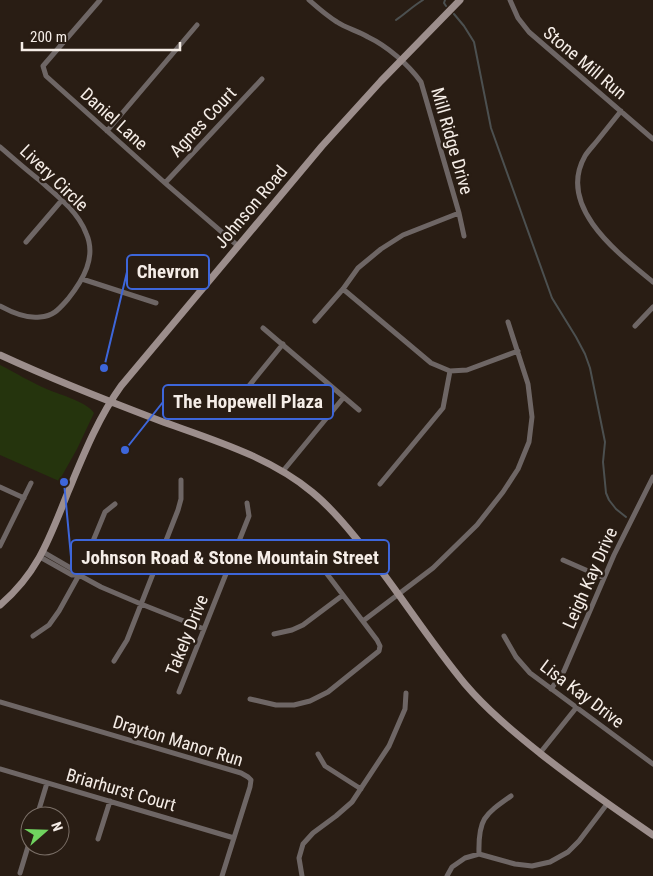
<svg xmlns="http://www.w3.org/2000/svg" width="653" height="876" viewBox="0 0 653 876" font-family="'Roboto Condensed',sans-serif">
<rect width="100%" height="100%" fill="#291d14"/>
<path fill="#25340d" d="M0,365c16,8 32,18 49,25 12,5 38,12 45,23l-17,36 -18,32 -59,-26z"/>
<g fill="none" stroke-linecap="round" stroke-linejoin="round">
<path stroke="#4c5050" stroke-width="2" d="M445,0l-1,3 2,3
M454,14l10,12 10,16 17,86 61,170 24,39 9,17 5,14 15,74 -2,20 3,31 3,7 7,9 10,8
M396,20c9,-6 17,-14 27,-20"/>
<path stroke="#6e6665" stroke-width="5" d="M100,0l-57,66 3,10 119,107 73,63
M309,0c9,8 18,16 28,22 9,6 21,9 31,15 19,9 40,27 53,45l38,131 5,23
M510,0l8,18 11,14 124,107
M621,111c-8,10 -16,20 -24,30 -4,5 -9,10 -12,15 -29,51 34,98 68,126
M107,131l90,-106
M0,147c13,11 25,22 38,32 18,16 39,31 48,54 11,24 -3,47 -18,66 -9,10 -14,17 -28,18 -13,2 -29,-5 -40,-11
M165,183l97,-104
M26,242l36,-42
M82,279l74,24
M343,289l88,74 19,8 17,-1 51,-19
M315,321l28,-32 15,-21 23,-19 22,-14 56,-22
M635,326l18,-19
M263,328l96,82
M245,398l3,-11 35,-43
M283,471l61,-74
M380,484l63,-76 7,-37
M0,487l24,11
M0,546l31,-63
M43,552l31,18 5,5 22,12 40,17 63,25
M40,557l32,18h7
M563,560l41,18
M363,621l70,-53 44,-43 26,-33 15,-23 11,-27 3,-25 -4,-33 -20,-62
M274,634l18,-4 11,-5 40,-30
M33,636l16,-11 10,-14 20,-36 26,-63 10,-8
M504,636l12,21 14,16 123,91
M114,661l13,-21 51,-130 3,-11v-19
M551,689l13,-18 50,-116 39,-78
M179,692l70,-176 -2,-13
M250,699l26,6h18l16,-4 18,-9 51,-41 1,-5 -3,-6 -59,-78 -11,-4
M0,702l241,71 7,4 3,3 -1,7 -28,89
M540,753l36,-45
M318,754l7,12 36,23
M0,769l234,69
M37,816l10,-33
M98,839l12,-38
M479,854c-1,-35 5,-39 32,-58
M20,873l10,-33
M302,876l-3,-18 4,-14 10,-11 23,-17 16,-14 37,-56 16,-37 1,-16
M447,876l5,-9 13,-9 14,-4 36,10 17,2 18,-4 18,-10 11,-11 28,-37"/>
<path stroke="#9c8e8c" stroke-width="7" d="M0,355c52,24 105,45 158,65 52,19 111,36 154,72 16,13 30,29 43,45 39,47 71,100 110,147 23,27 49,48 76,70 37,29 74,55 112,81
M0,605c38,-32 50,-68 68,-113 15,-36 30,-74 53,-106l201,-240 59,-65 79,-81"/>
</g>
<g text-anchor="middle" stroke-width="5" stroke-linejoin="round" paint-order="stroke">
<g font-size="18" fill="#f5ede7" stroke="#291d14">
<text transform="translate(585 63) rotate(40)" y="6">Stone Mill Run</text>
<text transform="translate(114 119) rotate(42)" y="6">Daniel Lane</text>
<text transform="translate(203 122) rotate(-47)" y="6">Agnes Court</text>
<text transform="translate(452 141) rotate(74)" y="6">Mill Ridge Drive</text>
<text transform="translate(54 178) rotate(44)" y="6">Livery Circle</text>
<text transform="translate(251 207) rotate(-50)" y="6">Johnson Road</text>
<text transform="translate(590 578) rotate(-66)" y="6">Leigh Kay Drive</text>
<text transform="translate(187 635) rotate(-68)" y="6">Takely Drive</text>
<text transform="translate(582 694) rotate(37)" y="6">Lisa Kay Drive</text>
<text transform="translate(178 741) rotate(17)" y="6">Drayton Manor Run</text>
<text transform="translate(121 790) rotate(16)" y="6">Briarhurst Court</text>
</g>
</g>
<path fill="none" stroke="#3d66da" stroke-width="2" d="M104 368L127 272M125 450L163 402M64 482L71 557"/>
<g fill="#3d66da" stroke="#291d14" stroke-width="2">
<circle cx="104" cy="368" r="5"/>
<circle cx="125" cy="450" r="5"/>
<circle cx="64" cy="482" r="5"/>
</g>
<g fill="#291d14" stroke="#3d66da" stroke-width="2">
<rect x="127" y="255" width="82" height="34" rx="5"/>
<rect x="163" y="385" width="170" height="34" rx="5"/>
<rect x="71" y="540" width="318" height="34" rx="5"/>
</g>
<g font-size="19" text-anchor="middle" font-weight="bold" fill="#f5ede7">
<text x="168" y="278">Chevron</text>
<text x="248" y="408">The Hopewell Plaza</text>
<text x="230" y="564">Johnson Road &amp; Stone Mountain Street</text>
</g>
<g transform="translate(45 831) rotate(70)"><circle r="24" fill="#291d14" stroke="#7b7068"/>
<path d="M0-4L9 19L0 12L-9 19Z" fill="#70d35f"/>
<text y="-8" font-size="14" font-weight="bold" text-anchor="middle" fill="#f5ede7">N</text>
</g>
<path d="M22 42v8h158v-8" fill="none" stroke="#f5ede7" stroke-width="2.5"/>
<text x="30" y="42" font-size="15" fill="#f5ede7" stroke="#291d14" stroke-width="4" paint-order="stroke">200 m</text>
</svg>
